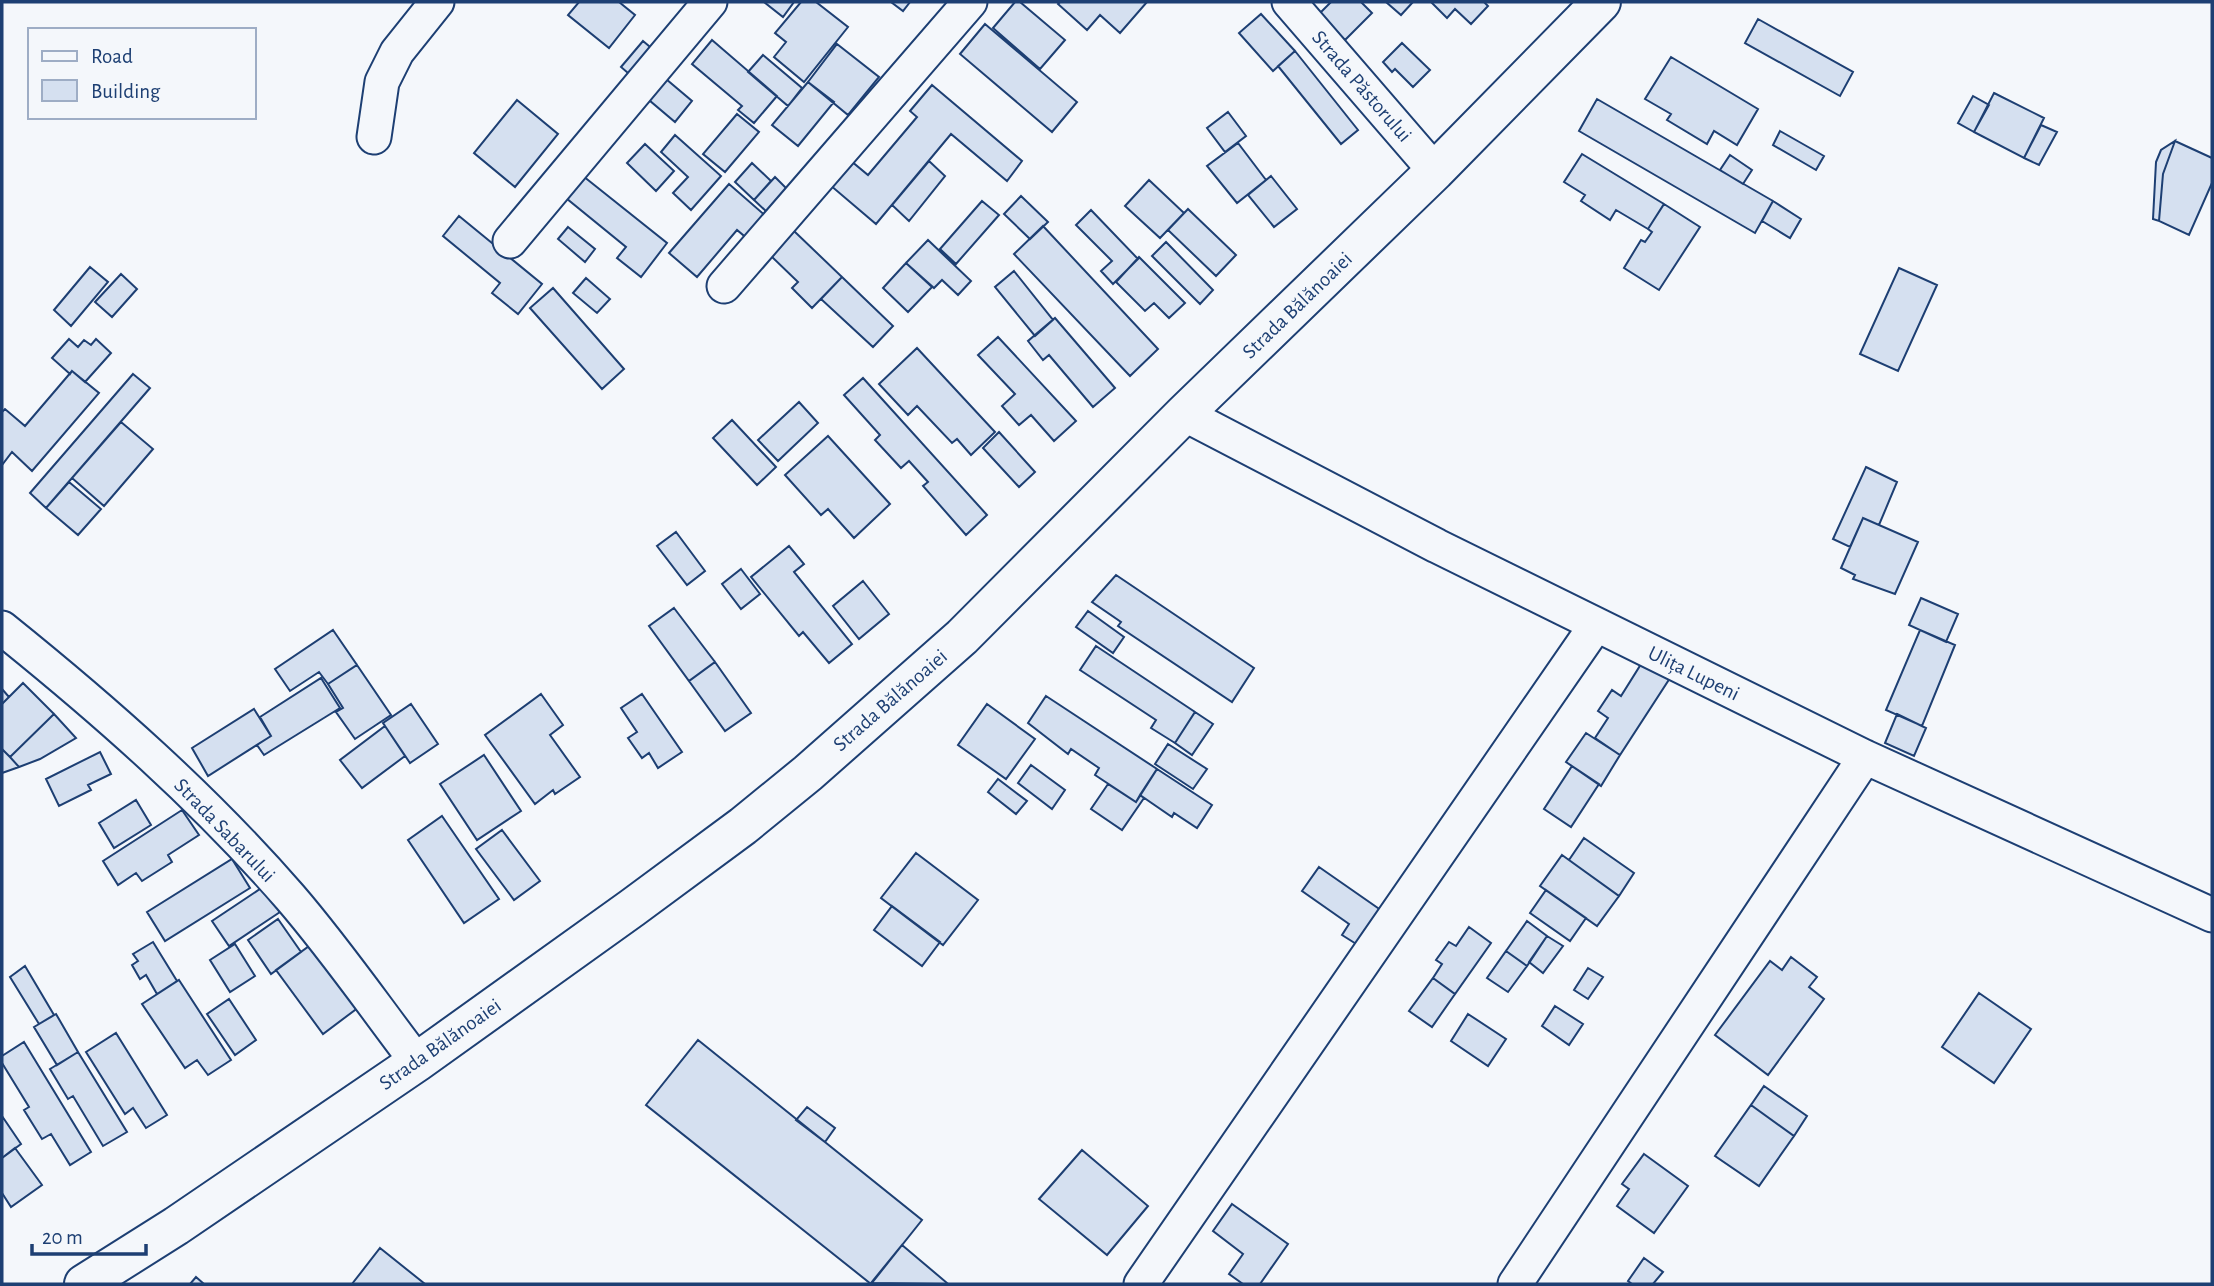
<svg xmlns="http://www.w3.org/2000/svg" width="2214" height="1286" viewBox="0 0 2214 1286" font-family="'Alegreya Sans',sans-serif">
<rect width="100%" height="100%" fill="#f4f7fb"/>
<path fill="#d5e0f0" stroke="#1d3f73" stroke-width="2" d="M579,2h40l16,13 -26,33 -41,-33z
M764,2h30l-11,15z
M801,2h15l32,25 -44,55 -30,-25 12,-15 -11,-9z
M891,2h19l-7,9z
M1015,2h5l45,38 -25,29 -47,-41z
M1060,2h87l-27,31 -20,-18 -13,15 -29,-26z
M1331,2h30l11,11 -27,27 -26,-26z
M1386,2h27l-12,13z
M1431,2h53l4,4 -17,18 -16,-15 -8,9z
M1261,14l34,37 -22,20 -34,-38z
M1758,19l95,53 -13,24 -95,-53z
M985,24l92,78 -25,30 -92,-78z
M712,40l65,56 -23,27 -16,-13 4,-4 -50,-42z
M643,41l13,11 -21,27 -14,-12z
M1402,43l28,27 -17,17 -18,-18 -3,3 -9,-10z
M837,44l42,33 -31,38 -40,-33z
M1295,51l63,79 -17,14 -63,-78z
M763,55l39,33 -14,18 -40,-34z
M1671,57l87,52 -21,36 -23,-14 -7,13 -40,-24 4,-6 -26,-15z
M666,79l26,22 -17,21 -26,-22z
M808,82l26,20 -36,44 -26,-21z
M932,85l90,76 -15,20 -56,-47 -75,90 -46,-39 21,-24 17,14 49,-58 -7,-6z
M1994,93l50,25 -20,40 -50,-26z
M1973,96l16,9 -15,27 -16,-9z
M1597,99l176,102 -18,32 -176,-102z
M517,100l41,34 -43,53 -41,-34z
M1228,112l18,24 -21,16 -18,-24z
M737,114l22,18 -34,40 -22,-18z
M2041,125l16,7 -18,33 -15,-7z
M1780,131l44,25 -8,14 -43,-25z
M675,135l46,41 -30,34 -18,-17 15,-16 -27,-25z
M2175,141l37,17v25l-23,52 -30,-14 4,-47z
M2175,141l-12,33 -4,47 -6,-2 3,-57 5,-12z
M1238,143l28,37 -29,23 -30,-37z
M645,144l29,27 -18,20 -29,-28z
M1582,154l82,50 -16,25 -32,-19 -6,10 -29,-19 4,-6 -21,-13z
M1730,155l22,15 -9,14 -23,-14z
M929,161l16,15 -36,45 -17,-16z
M752,163l19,18 -17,19 -19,-18z
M583,176l84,67 -26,34 -24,-19 9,-11 -60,-49z
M1271,176l26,33 -23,18 -26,-32z
M775,177l13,13 -20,23 -14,-13z
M1149,180l35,33 -24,25 -35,-32z
M729,184l39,34 -19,22 -12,-10 -40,47 -28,-24z
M1021,196l27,26 -18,17 -26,-25z
M982,201l17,14 -43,49 -16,-15z
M1773,201l28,18 -11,19 -28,-17z
M1664,204l36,23 -41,63 -35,-22 17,-28 4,2 7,-10 -4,-3z
M1188,209l48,46 -20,21 -48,-46z
M1091,210l47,49 -25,25 -12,-13 11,-10 -36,-36z
M459,216l83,68 -24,30 -26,-21 8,-10 -57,-47z
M1043,226l115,123 -28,27 -116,-122z
M568,227l27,22 -10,13 -27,-23z
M794,231l48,46 -30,31 -20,-20 6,-6 -27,-26z
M928,240l43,41 -13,14 -16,-15 -8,8 -28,-25z
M1166,242l47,48 -13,14 -48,-48z
M1139,257l46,46 -16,15 -15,-15 -9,8 -29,-29z
M906,263l26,24 -24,25 -25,-24z
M90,267l18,15 -37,44 -17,-16z
M1899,268l38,17 -39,86 -38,-17z
M1014,271l39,49 -18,16 -40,-49z
M121,274l16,15 -25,28 -17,-15z
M842,277l51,49 -20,21 -52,-48z
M586,278l24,21 -13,14 -24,-20z
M553,288l71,81 -22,20 -72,-81z
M1055,318l60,70 -22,19 -44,-52 -6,5 -15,-19z
M998,337l78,84 -22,20 -23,-26 -12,10 -17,-19 13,-12 -37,-39z
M69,339l9,8 6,-7 7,5 5,-6 15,14 -26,29 -13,-11 -2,3 -18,-16z
M917,348l78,84 -24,23 -14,-16 -5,4 -35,-37 -9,9 -29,-31z
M72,371l27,22 -67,78 -20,-19 -10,13v-53l3,-3 20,17z
M133,374l17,14 -104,120 -16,-15z
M863,378l124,137 -21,20 -43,-49 5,-4 -19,-21 -8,7 -26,-28 5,-5 -36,-40z
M799,402l19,21 -40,38 -20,-21z
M732,420l44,47 -19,18 -44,-47z
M121,422l32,27 -49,57 -32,-28z
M999,432l36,40 -16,15 -36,-39z
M828,436l62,68 -36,34 -26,-29 -7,6 -36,-40z
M1866,467l31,15 -18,43 -16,-7 -13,29 -17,-8z
M69,482l32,27 -23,26 -32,-27z
M1863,518l55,24 -23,52 -42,-15 2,-4 -14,-7z
M676,532l29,39 -18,14 -30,-39z
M789,546l15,18 -10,8 58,72 -23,19 -26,-31 -4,4 -48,-59z
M741,569l19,25 -19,15 -19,-25z
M1116,575l138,93 -22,34 -114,-76 3,-4 -29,-20z
M863,581l26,33 -30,25 -26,-33z
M1921,598l37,16 -12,28 -37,-17z
M674,608l41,54 -26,19 -40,-55z
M1088,611l36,26 -11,16 -37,-26z
M333,630l24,35 -29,19 -9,-12 -29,19 -15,-22z
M1920,630l35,15 -33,81 -36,-16z
M1096,646l99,66 -20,31 -24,-15 5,-8 -76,-50z
M1643,661l27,17 -50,77 -25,-17 13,-20 -10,-7 14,-21 9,6z
M715,662l36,51 -26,18 -36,-50z
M357,665l34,50 -36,24 -19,-27 7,-4 -15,-24z
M321,678l19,30 -76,47 -7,-10 14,-9 -11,-19z
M23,683l31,31 -44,43 -8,-8v-45z
M2,689l7,8 -7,7z
M541,694l22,31 -13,10 30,42 -25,17 -2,-4 -18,14 -50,-69z
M642,694l40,58 -24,16 -9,-15 -7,5 -14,-20 9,-6 -16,-24z
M1046,696l111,73 -21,33 -41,-27 4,-7 -28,-19 -3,5 -40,-31z
M411,704l27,40 -28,19 -27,-40z
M987,704l48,35 -29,40 -48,-34z
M254,709l17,27 -63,40 -16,-28z
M1195,712l18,12 -21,31 -17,-12z
M54,714l22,24 -36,21 -21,8 -9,-10z
M1897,714l29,14 -12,28 -29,-13z
M385,726l20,30 -43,32 -22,-28z
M1586,733l34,22 -19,31 -35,-24z
M1168,744l39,25 -14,20 -38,-25z
M2,749l8,8 9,10 -17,6z
M100,752l11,22 -23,11 3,5 -32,16 -13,-27z
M484,755l37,56 -44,29 -37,-56z
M1031,765l34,25 -13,19 -34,-26z
M1572,766l27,18 -28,43 -27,-18z
M1157,769l55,36 -15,23 -23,-15 -2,4 -32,-22z
M998,779l29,22 -11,13 -28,-22z
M1108,784l28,18 4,-7 4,3 -22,32 -31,-21z
M136,800l15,25 -37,23 -15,-25z
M182,810l17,25 -31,20 4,7 -30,19 -6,-8 -18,12 -15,-24z
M442,816l57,83 -35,24 -56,-83z
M502,830l38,51 -26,19 -38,-51z
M1584,838l50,35 -15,23 -50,-36z
M916,853l62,47 -35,45 -62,-47z
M1562,855l57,41 -22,30 -57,-40z
M232,859l18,29 -85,53 -18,-29z
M1319,867l66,46 -24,34 -19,-12 7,-11 -47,-33z
M263,887l17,25 -51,34 -17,-25z
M1546,890l40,28 -16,23 -40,-28z
M892,906l48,36 -18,24 -48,-36z
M278,919l23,33 -30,22 -23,-34z
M1527,921l20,15 -20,30 -21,-15z
M1469,927l22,16 -36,51 -22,-16 9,-14 -6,-4 13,-18 7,4z
M1547,936l16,10 -20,27 -14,-11z
M153,942l24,39 -20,13 -11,-19 -6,4 -8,-14 6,-4 -5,-7z
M235,944l20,32 -25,16 -20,-32z
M312,944l47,63 -36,27 -47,-64z
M1506,951l21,15 -19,26 -21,-14z
M1791,957l26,20 -8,10 15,12 -56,76 -53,-40 55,-74 12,9z
M25,966l29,49 -15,9 -29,-47z
M1588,968l15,9 -15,22 -14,-9z
M1433,978l22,16 -23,33 -23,-16z
M179,980l52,80 -23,15 -11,-15 -12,8 -43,-64z
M1979,993l52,36 -37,54 -52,-36z
M229,999l27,41 -21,15 -28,-41z
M1555,1006l28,18 -14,21 -27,-19z
M56,1014l22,38 -21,13 -23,-38z
M1468,1014l38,25 -18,27 -37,-25z
M116,1033l51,82 -21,13 -13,-20 -8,6 -39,-62z
M698,1040l224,180 -51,64 -225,-179z
M24,1042l67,110 -21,13 -19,-31 -9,5 -18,-29 5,-3 -27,-44v-7z
M78,1052l49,80 -24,14 -30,-50 -5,3 -18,-30z
M1764,1086l43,30 -13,20 -43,-31z
M1751,1105l43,31 -35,50 -44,-30z
M807,1107l28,21 -10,14 -29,-22z
M2,1116l19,28 -19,14z
M15,1148l27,37 -31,22 -9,-14v-35z
M1082,1150l66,56 -41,49 -68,-56z
M1644,1154l44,32 -34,47 -37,-27 12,-17 -7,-5z
M1232,1204l56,40 -28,40h-17l-14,-10 14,-20 -30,-23z
M902,1245l45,38 -2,1 -74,-1z
M380,1248l45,36h-73z
M1644,1258l19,14 -10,12h-21l-4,-3z
M196,1277l8,7h-14z"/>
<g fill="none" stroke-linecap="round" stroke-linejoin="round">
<defs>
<path id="minor" d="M1289,2l146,169
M374,137l8,-55 15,-30 40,-50
M510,241l200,-239
M724,286l246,-284
M1184,414l253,132 428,211 347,158
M2,628c102,82 202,170 288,269 45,52 85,110 127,165
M1141,1284l455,-659
M1515,1284l350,-527"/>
<path id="primary" d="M84,1284l92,-58 241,-164 215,-154 111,-82 65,-53 154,-136 222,-223 251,-243 166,-169"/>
</defs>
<use href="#minor" stroke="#1d3f73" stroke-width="37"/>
<use href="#primary" stroke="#1d3f73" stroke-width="42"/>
<use href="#minor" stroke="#f4f7fb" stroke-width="33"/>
<use href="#primary" stroke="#f4f7fb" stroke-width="38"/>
</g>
<g text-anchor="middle" stroke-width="5" stroke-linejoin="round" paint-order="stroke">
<g font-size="21" fill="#1d3f73" stroke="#f4f7fb">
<text transform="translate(1362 86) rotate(49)" y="7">Strada Păstorului</text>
<text transform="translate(1297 305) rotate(-44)" y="7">Strada Bălănoaiei</text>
<text transform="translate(1694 673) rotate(26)" y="7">Ulița Lupeni</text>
<text transform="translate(890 700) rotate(-41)" y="7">Strada Bălănoaiei</text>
<text transform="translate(225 830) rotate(46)" y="7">Strada Sabarului</text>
<text transform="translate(440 1044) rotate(-35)" y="7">Strada Bălănoaiei</text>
</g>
</g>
<rect width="2214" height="1286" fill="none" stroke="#1d3f73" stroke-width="7"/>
<rect x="28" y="28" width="228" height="91" fill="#f4f7fb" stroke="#9eadc5" stroke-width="2"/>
<rect x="42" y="51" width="35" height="10" fill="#f4f7fb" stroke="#9eadc5" stroke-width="2"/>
<text x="91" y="63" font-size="21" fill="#1d3f73">Road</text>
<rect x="42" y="80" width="35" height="21" fill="#d5e0f0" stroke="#9eadc5" stroke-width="2"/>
<text x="91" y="98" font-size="21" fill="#1d3f73">Building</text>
<path d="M32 1244v10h114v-10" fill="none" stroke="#1d3f73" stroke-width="3.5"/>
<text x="42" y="1244" font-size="21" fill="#1d3f73" stroke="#f4f7fb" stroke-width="5" paint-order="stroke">20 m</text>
</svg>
